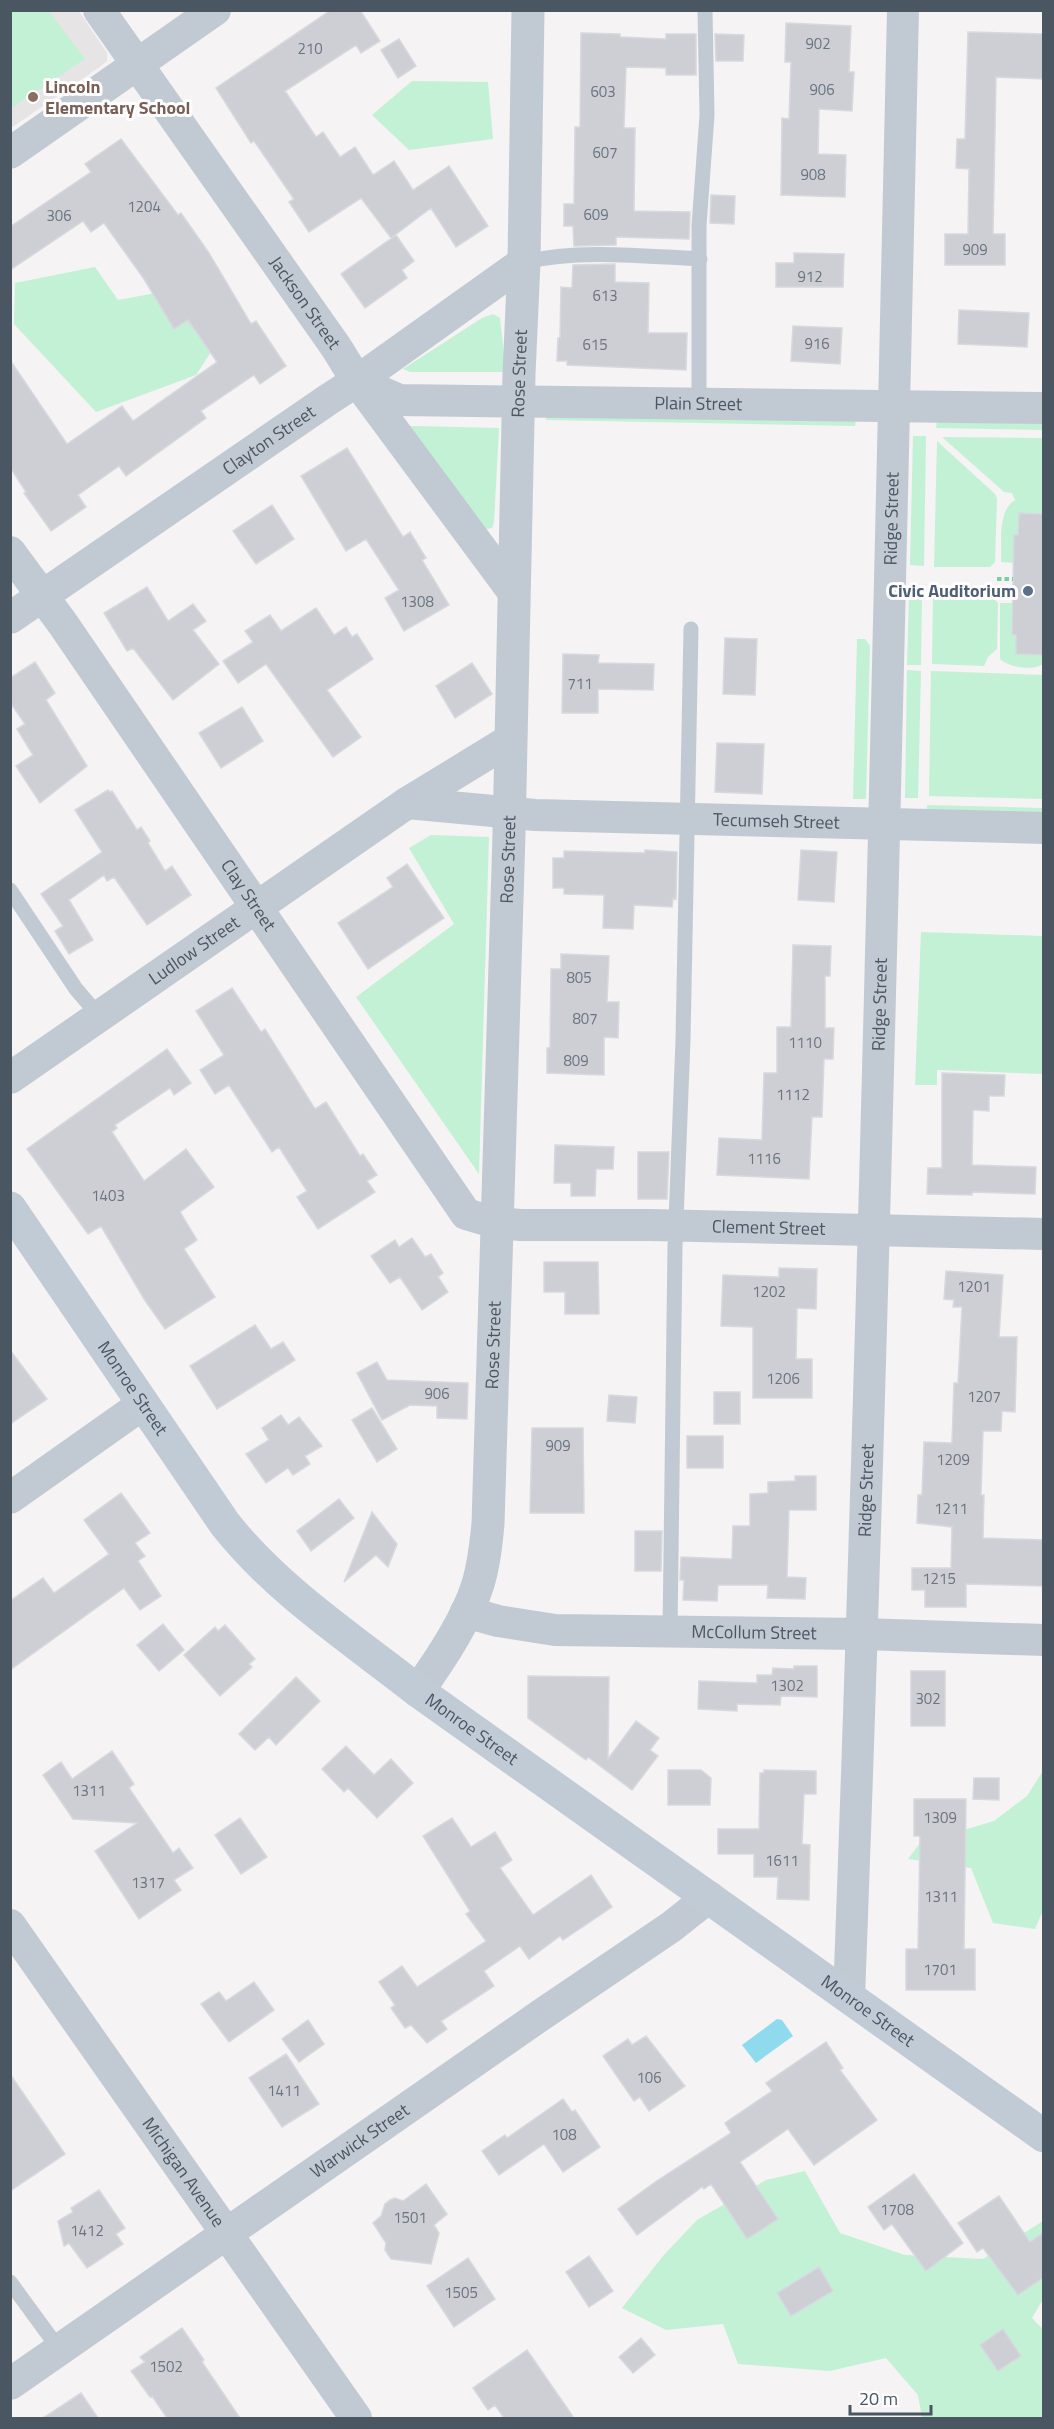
<svg xmlns="http://www.w3.org/2000/svg" width="1054" height="2429" viewBox="0 0 1054 2429" font-family="'Titillium Web',sans-serif">
<rect width="100%" height="100%" fill="#f5f3f3"/>
<path fill="#e6e4e5" d="M11,11h68l28,42v8l-6,5 -90,62z"/>
<path fill="#c3f1d5" d="M11,10l38,1 36,48 -74,49z
M412,81l76,1 5,57 -84,11 -37,-35z
M95,267l23,33 59,-11 62,20 -43,66 -100,37 -82,-88 1,-41z
M493,314l7,4 6,54h-96l-7,-3 79,-51z
M547,414l309,6 -1,6 -309,-6z
M937,421l107,3 -1,6 -107,-2z
M413,426l86,2 -5,94 -2,6 -10,2 -75,-103z
M913,436h13l-2,130 -14,-1z
M942,437l101,1v76h-24l-1,21h-4v28l-13,-1c1,-19 -4,-51 14,-62l-3,-7 -8,-1z
M937,441l58,53 2,4 -2,64 -5,5h-56z
M909,596h13l-1,69h-14z
M933,596l60,1 5,6 -1,46 -9,8 -4,9 -52,-2z
M1000,603h12v32h4v19l27,1v9c-11,7 -33,4 -43,-5z
M857,639h8l5,7 -4,153h-13z
M907,670l14,1 -3,127h-13z
M931,671l112,4v124l-114,-3z
M927,805l116,3v5l-116,-3z
M431,835l58,2 -10,337 -123,-177 98,-73 -45,-76z
M921,932l122,4v138l-106,-4v15h-22z
M1043,1771v139l-8,19 -42,-6 -22,-55 -63,-9 12,-16 74,-22 33,-25z
M805,2171l35,62 65,22 78,4 60,-38v78l-11,19 11,11v89h-121l-4,-23 -32,-37 -56,13 -92,-7 -15,-40 -57,6 -44,-22 41,-52 34,-36 69,-40z"/>
<path fill="#90daee" d="M777,2019l5,1 11,16 -37,27 -14,-18z"/>
<path fill="#cdcfd5" stroke="#d7d9de" stroke-width="1.5" d="M331,10h29l20,31 -19,12 -5,-8 -71,46 31,46 7,-5 17,25 15,-10 18,28 21,-14 19,29 36,-24 39,60 -32,21 -25,-39 -40,30 -30,-40 -52,34 -20,-30 5,-3 -40,-58 -3,2 -35,-55z
M786,23l65,3 -2,46h5l-2,39 -33,-2 -1,45 28,1 -1,42 -64,-2 1,-77 7,1 2,-57h-6z
M968,32l76,2v45l-48,-2 -3,157h12v31h-60v-31h23l1,-65 -13,-1 1,-29h8z
M581,33l39,1v3l46,2v-5h30v41h-30v-7l-40,-1 -2,61h11l-1,83 56,1 -1,27 -73,-2v8l-42,1 -1,-20h-9v-22h10l1,-77h5z
M715,34l29,1 -1,26h-27z
M399,39l17,27 -18,12 -17,-28z
M121,139l57,76 3,-2 28,40 42,71 5,-3 30,45 -26,18 -6,-9 -53,36 5,7 -80,58 -7,-10 -41,29 8,12 -35,24 -27,-38 2,-1 -16,-25v-107l57,84 55,-38 11,15 84,-59 -29,-42 -14,9 -30,-50 -40,-56 -13,9 -8,-11 -73,49v-43l81,-55 -6,-8z
M711,195l24,1 -1,28 -24,-1z
M396,235l18,26 -12,9 5,8 -42,30 -24,-34z
M794,253l50,1 -1,33h-67v-24h18z
M615,264v18l34,1 -1,50h39l-1,37 -119,-5v-4h-10l1,-23h2l1,-51 11,1 1,-23z
M959,310l70,3 -2,34 -69,-3z
M793,326l49,2 -2,36 -49,-3z
M347,448l56,89 7,-5 16,26 -4,2 27,45 -45,26 -19,-33 14,-8 -33,-51 -20,12 -45,-75z
M272,505l22,34 -38,25 -23,-33z
M1019,513l25,1v141l-28,-1v-19h-4l2,-100h4z
M147,587l21,34 25,-17 13,17 -13,9 26,34 -46,36 -40,-52 -6,3 -23,-38z
M316,608l18,27 12,-8 6,10 5,-3 16,25 -46,31 34,47 -28,20 -67,-93 -28,19 -15,-22 30,-19 -8,-11 25,-16 11,16z
M725,638l32,1 -2,56 -32,-1z
M563,654l36,1 -1,8 56,1 -1,26 -55,-1v24h-36z
M35,662l20,31 -9,7 41,66 -47,37 -24,-37 17,-11 -16,-26 8,-5 -15,-22v-24z
M472,663l20,31 -37,24 -19,-32z
M242,707l21,34 -42,27 -22,-35z
M717,743l47,1 -2,50 -47,-2z
M108,790l2,2 2,-1 25,39 4,-3 9,14 -2,2 17,28 7,-5 19,29 -44,30 -33,-48 -7,4 -3,-6 -35,25 24,40 -24,14 -14,-23 8,-5 -22,-32 61,-42 -27,-42z
M645,850l32,2 -1,47 -3,-1 -1,9 -38,-2 -1,24 -30,-1 1,-33 -40,-1v-6h-11v-30h11v-7l81,2z
M801,850l36,2 -3,50 -36,-2z
M407,864l37,54 -76,51 -30,-46 55,-36 -6,-9z
M793,945l38,1 -1,30h-5v52h9l-1,31h-9l-2,58h-10l-3,62 -92,-4 2,-37 43,2 2,-67h13v-46h14z
M561,954l48,2 -2,46h12l-1,36 -14,-1v38l-57,-2v-25h3l1,-79h10z
M232,988l29,44 4,-3 50,80 11,-7 34,54 3,-2 14,21 -10,6 8,11 -57,37 -21,-32 10,-6 -28,-44 -7,5 -43,-67 -14,9 -15,-24 24,-15 -28,-44z
M167,1049l24,34 -17,12 -4,-7 -55,37 2,3 -5,4 32,49 42,-32 28,38 -34,25 17,28 -13,9 31,48 -50,32 -21,-30 -43,-73 -13,8 -61,-85z
M942,1073l63,2 -1,21h-15v15l-16,-1 -1,55 64,2 -1,27 -63,-2v3l-45,-1 1,-26h14z
M555,1145l59,2 -1,22h-17l-1,27h-24v-13h-17z
M638,1152h31l-2,47h-29z
M412,1238l13,19 6,-3 12,19 -5,4 10,15 -26,18 -22,-33 -10,6 -19,-27 24,-16 4,7z
M544,1262h54l1,52h-34v-22h-21z
M779,1268l38,1 -1,40 -19,-1 -1,51h16v39h-59v-71l-32,-1 2,-51 56,2z
M946,1271l57,4 -4,62h18l-2,75 -13,-1 -1,20h-18l-2,64h3l-1,43 61,2v46l-78,-2v23h-41v-17h-13v-22h39l1,-41 -35,-4 1,-28h4l2,-53 28,1 2,-60h4l4,-76h-9l1,-7 -10,-1z
M255,1325l16,24 12,-7 12,18 -78,49 -27,-43z
M10,1350l37,49 -37,25z
M377,1362l10,18 81,3 -1,36 -30,-1v-12l-27,-1 -28,15 -25,-47z
M714,1392h26v32h-26z
M609,1395l28,2 -2,26 -28,-2z
M372,1408l25,41 -20,13 -25,-42z
M281,1415l7,10 11,-8 23,29 -17,10 5,8 -17,11 -5,-7 -22,15 -20,-29 23,-14 -7,-12z
M532,1428h51l1,85h-54z
M687,1436h36v32h-36z
M795,1476h21v34h-27l-2,67 19,1 -1,21 -38,-1 1,-13h-50l-1,16 -34,-1 1,-20h-4l1,-23 51,2 1,-33h17v-32l18,-1v-11l27,-1z
M121,1493l29,40 -15,10 10,13 -7,5 23,35 -21,14 -16,-22 -114,82v-69l33,-23 11,15 55,-39 -25,-34z
M339,1499l15,19 -43,33 -14,-20z
M372,1512l25,32 -9,23 -12,-12 -32,27z
M635,1531h27l-1,40h-26z
M163,1624l21,26 -25,21 -22,-26z
M225,1625l30,34 -6,5 3,3 -32,29 -36,-41 31,-28 3,4z
M794,1666h23v31l-36,-1 -1,9 -43,-1v7l-39,-2 1,-28 58,2v-8h15l1,-7 21,1z
M911,1671h34v55h-34z
M528,1676l81,1 -1,82 28,-38 23,17 -9,12 8,6 -26,34 -44,-33 -2,3 -58,-42z
M296,1677l24,24 -44,44 -7,-8 -14,13 -16,-16z
M346,1746l28,29 17,-16 22,24 -36,35 -29,-30 -4,4 -22,-23z
M112,1751l22,33 -5,4 44,65 6,-5 14,20 -19,12 7,10 -42,29 -44,-68 42,-28 -64,-4 -30,-44 18,-13 11,17z
M668,1770h33l10,8 -1,27h-42z
M764,1770l52,1v23h-12l-2,50 8,1 -1,55 -32,-1 1,-22h-24v-23h-36v-25h41l1,-56h4z
M974,1778h25v22l-26,-1z
M914,1799h52l-2,150h11v41h-69v-41h12l2,-113h-6z
M240,1818l27,39 -26,17 -26,-39z
M452,1818l19,29 24,-15 17,28 -12,8 33,47 58,-40 21,32 -49,33 -3,-4 -31,23 -9,-13 -36,25 10,15 -53,35 6,8 -20,14 -16,-18 -6,3 -14,-20 4,-3 -16,-23 23,-16 15,21 69,-46 -20,-27 4,-3 -47,-75z
M254,1982l20,28 -45,32 -28,-38 18,-12 7,9z
M308,2020l16,24 -25,18 -17,-23z
M646,2036l39,50 -36,25 -9,-14 -6,4 -31,-45 25,-17 4,6z
M826,2042l17,26 -3,2 37,50 -63,45 -26,-36 -48,33 38,57 -31,20 -36,-55 -7,5 -2,-2 -65,48 -19,-26 40,-29 73,-47 -6,-10 47,-32 -6,-8z
M286,2054l33,50 -37,23 -33,-49z
M10,2074l55,80 -55,37z
M563,2099l9,13 3,-2 25,37 -37,25 -19,-28 -45,31 -17,-24 23,-16 2,3z
M914,2174l49,69 -37,28 -34,-47 -8,6 -16,-23z
M426,2184l21,30 -13,11 5,8 -8,31 -40,-5 -6,-9 1,-7 -13,-20 8,-7 4,-12 5,-4 5,-2 8,3z
M99,2190l26,38 -9,6 7,10 -36,24 -18,-25 -5,3 -6,-25 15,-9 -2,-4z
M999,2196l31,46 14,-10v45l-26,18 -35,-47 -6,4 -19,-29z
M589,2256l24,35 -24,16 -23,-35z
M468,2258l27,41 -41,28 -27,-41z
M819,2267l14,24 -42,25 -14,-23z
M182,2328l22,32 -2,2 38,56h-73l-15,-22 -2,1 -19,-26 14,-9 -5,-5z
M1003,2329l18,27 -23,15 -18,-26z
M641,2338l14,17 -22,18 -14,-16z
M527,2350l47,68h-70l-9,-13 -7,5 -15,-22z
M81,2393l17,25h-55z"/>
<g fill="none" stroke-linecap="round" stroke-linejoin="round">
<path stroke="#7ad0a6" stroke-width="4" stroke-dasharray="4.5 3" stroke-linecap="butt" d="M997,579h16"/>
<path stroke="#c1cad2" stroke-width="15" d="M524,262c56,-13 118,-6 176,-3
M699,402v-176l8,-111 -2,-105
M10,890l66,99 24,28
M670,1631l5,-385 8,-206 8,-411
M10,2282l49,67"/>
<g stroke="#c1cad2" stroke-width="32">
<path id="s1" d="M99,10l237,337 21,34 157,212"/>
<path d="M10,153l205,-143"/>
<path id="s2" d="M358,382l41,18 645,8"/>
<path id="s3" d="M10,552l53,72 403,590 30,9 25,2h129l394,9"/>
<path id="s4" d="M10,618l319,-219 28,-18 167,-119"/>
<path id="s5" d="M407,803l128,12 509,13"/>
<path id="s6" d="M10,1078l397,-275 103,-63"/>
<path d="M10,1498l133,-94"/>
<path id="s7" d="M466,1612l32,9 57,9 308,4 181,6"/>
<path id="s8" d="M10,1925l346,493"/>
<path id="s9" d="M849,1997c25,-662 39,-1324 54,-1987"/>
<path id="s10" d="M10,2384l531,-369 130,-88 38,-30"/>
</g>
<path stroke="#c1cad2" stroke-width="33" id="s11" d="M418,1691c22,-31 49,-71 60,-107 6,-20 8,-40 10,-60l21,-690 10,-460 5,-112 4,-252"/>
<path stroke="#c1cbd6" stroke-width="33" id="s12" d="M10,1208l215,316c53,67 127,115 193,167l626,445"/>
</g>
<circle fill="#8d6e63" stroke="#fff" stroke-width="2" cx="33" cy="97" r="6"/>
<circle fill="#5c6f8a" stroke="#fff" stroke-width="2" cx="1028" cy="591" r="6"/>
<g text-anchor="middle" stroke-width="6" stroke-linejoin="round" paint-order="stroke">
<g font-size="15" fill="#6b747e">
<text x="818" y="49">902</text>
<text x="310" y="54">210</text>
<text x="822" y="95">906</text>
<text x="603" y="97">603</text>
<text x="605" y="158">607</text>
<text x="813" y="180">908</text>
<text x="144" y="212">1204</text>
<text x="596" y="220">609</text>
<text x="59" y="221">306</text>
<text x="975" y="255">909</text>
<text x="810" y="282">912</text>
<text x="605" y="301">613</text>
<text x="817" y="349">916</text>
<text x="595" y="350">615</text>
<text x="417" y="607">1308</text>
<text x="580" y="689">711</text>
<text x="579" y="983">805</text>
<text x="585" y="1024">807</text>
<text x="805" y="1048">1110</text>
<text x="576" y="1066">809</text>
<text x="793" y="1100">1112</text>
<text x="764" y="1164">1116</text>
<text x="108" y="1201">1403</text>
<text x="974" y="1292">1201</text>
<text x="769" y="1297">1202</text>
<text x="783" y="1384">1206</text>
<text x="437" y="1399">906</text>
<text x="984" y="1402">1207</text>
<text x="558" y="1451">909</text>
<text x="953" y="1465">1209</text>
<text x="951" y="1514">1211</text>
<text x="939" y="1584">1215</text>
<text x="787" y="1691">1302</text>
<text x="928" y="1704">302</text>
<text x="89" y="1796">1311</text>
<text x="940" y="1823">1309</text>
<text x="782" y="1866">1611</text>
<text x="148" y="1888">1317</text>
<text x="941" y="1902">1311</text>
<text x="940" y="1975">1701</text>
<text x="649" y="2083">106</text>
<text x="284" y="2096">1411</text>
<text x="564" y="2140">108</text>
<text x="897" y="2215">1708</text>
<text x="410" y="2223">1501</text>
<text x="87" y="2236">1412</text>
<text x="461" y="2298">1505</text>
<text x="166" y="2372">1502</text>
</g>
<g font-size="18" font-weight="bold" fill="#785e54" stroke="#fff" text-anchor="start">
<text x="45" y="93">Lincoln<tspan x="45" dy="21">Elementary School</tspan></text>
</g>
<g font-size="18" fill="#4a5661" stroke="#fff">
<text dy="6" stroke="none"><textPath href="#s1" startOffset="358">Jackson Street</textPath></text>
<text dy="6" stroke="none"><textPath href="#s11" startOffset="1335">Rose Street</textPath></text>
<text dy="6" stroke="none"><textPath href="#s2" startOffset="344">Plain Street</textPath></text>
<text dy="6" stroke="none"><textPath href="#s4" startOffset="314">Clayton Street</textPath></text>
<text dy="6" stroke="none"><textPath href="#s9" startOffset="1479">Ridge Street</textPath></text>
<text dy="6" stroke="none"><textPath href="#s5" startOffset="370">Tecumseh Street</textPath></text>
<text dy="6" stroke="none"><textPath href="#s11" startOffset="849">Rose Street</textPath></text>
<text dy="6" stroke="none"><textPath href="#s3" startOffset="418">Clay Street</textPath></text>
<text dy="6" stroke="none"><textPath href="#s6" startOffset="224">Ludlow Street</textPath></text>
<text dy="6" stroke="none"><textPath href="#s9" startOffset="993">Ridge Street</textPath></text>
<text dy="6" stroke="none"><textPath href="#s3" startOffset="1108">Clement Street</textPath></text>
<text dy="6" stroke="none"><textPath href="#s11" startOffset="363">Rose Street</textPath></text>
<text dy="6" stroke="none"><textPath href="#s12" startOffset="218">Monroe Street</textPath></text>
<text dy="6" stroke="none"><textPath href="#s9" startOffset="507">Ridge Street</textPath></text>
<text dy="6" stroke="none"><textPath href="#s7" startOffset="290">McCollum Street</textPath></text>
<text dy="6" stroke="none"><textPath href="#s12" startOffset="704">Monroe Street</textPath></text>
<text dy="6" stroke="none"><textPath href="#s12" startOffset="1190">Monroe Street</textPath></text>
<text dy="6" stroke="none"><textPath href="#s10" startOffset="426">Warwick Street</textPath></text>
<text dy="6" stroke="none"><textPath href="#s8" startOffset="302">Michigan Avenue</textPath></text>
</g>
<g font-size="18" font-weight="bold" fill="#4e5e75" stroke="#fff" text-anchor="end">
<text x="1016" y="597">Civic Auditorium</text>
</g>
</g>
<rect width="1054" height="2429" fill="none" stroke="#4a5661" stroke-width="24"/>
<path d="M850 2405v9h81v-9" fill="none" stroke="#4a5661" stroke-width="3"/>
<text x="859" y="2405" font-size="18" fill="#4a5661" stroke="#ffffff" stroke-width="4.5" paint-order="stroke">20 m</text>
</svg>
